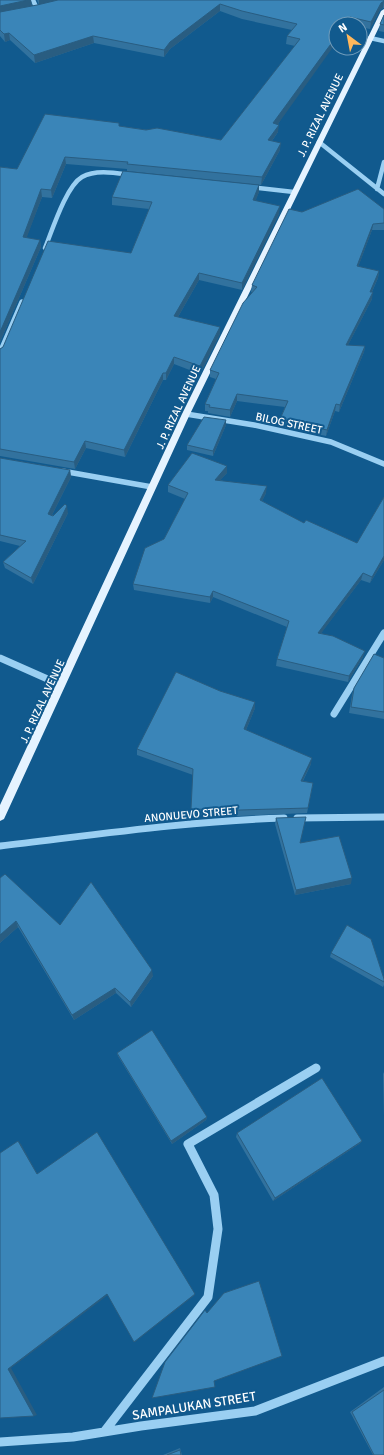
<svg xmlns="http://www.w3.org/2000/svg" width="384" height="1455" viewBox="0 0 384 1455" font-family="Signika,sans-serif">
<rect width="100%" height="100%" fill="#115a8e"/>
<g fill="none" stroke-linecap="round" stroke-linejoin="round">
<path stroke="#9acff2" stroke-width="4.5" d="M33,0l4,9
M370,38l14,3
M319,142l65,52
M250,187l44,5
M377,189l7,-27
M45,248c7,-17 21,-62 37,-71 14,-8 34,-4 49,-2"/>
<path stroke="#9acff2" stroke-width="5.5" d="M0,353l22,-51
M186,414l68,11 77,17 53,22
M62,471l90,16"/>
<path stroke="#9acff2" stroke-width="7" d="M0,658l61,27
M334,714l50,-81
M297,818l87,-1
M0,846c94,-11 189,-25 284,-28"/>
<path stroke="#9acff2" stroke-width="9" d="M104,1432l104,-135 10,-68 -4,-34 -26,-51 128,-76
M0,1442l73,-5 68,-11 114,-15 129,-50"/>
<path fill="#e5f3ff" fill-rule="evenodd" d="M384,9v8l-194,397 -186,405 -4,2v-16l182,-391 199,-403z"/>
</g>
<path fill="#32729e" d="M0,0h31l1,6 7,-1 -2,-5h347v8h-1l-3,2 -10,19 -10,-2v-3h-24l-58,100v8l-6,9 8,9 -19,35 -134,-14v-2l-61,-5 -14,34 -10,-1 -16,41 14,2 1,7 -41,95v-175l17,2 102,-43 102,14 74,-94 -9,-2 1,-8 5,-6 -50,-11 -22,-8 -50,38 -6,8 -70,-14 -59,20 -25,-23 -5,2 -5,-6z
M384,15v17l-5,-1 1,-7z
M259,185v7l-4,9 24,13 -37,76 -43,-10 -21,37 42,17 -20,40 -26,-10 -8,16h-3l-38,77 -39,-9 -11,21 -75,-13v-107l3,-2 128,-94 18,-44 -37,-4v-8z
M384,209v21h-12l-14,37 21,4 -1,7 -6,14v7l-24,46 17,1 -1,6 -25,60 -4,-1 -9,25 -47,-10 1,-7 5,-12 -48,-6 -7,16 -22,-4v-2h-3v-7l11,-25 -6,-2v-7l42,-78h-1l1,-7 50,-73z
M226,420v5l-13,31 -26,-6v-5z
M0,458l70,12 1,7 -19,38 16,-2 -35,71 -28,-16 -2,-6 17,-16 -20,-5z
M227,473l-7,7 46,13 -4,8 42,22 53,20 27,-46v63l-14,23 -9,-3 -40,53 42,24 -15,25 -72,-16 1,-7 10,-32 -74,-30 -3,6 -76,-13 -1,-6 31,-45 21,-40 -17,-7v-7z
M384,658v61l-35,-6 3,-18 2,-7z
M255,708l-9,22 65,34 -8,17 10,2 -6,30 -68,3 -48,-1 2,-40 -56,-20v-6z
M276,818l24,25 51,41 -56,11 -20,-71z
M0,878l60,47 93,51 -22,31 -15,-14 -42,27 -56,-93 -18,16z
M331,953l53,26v6l-1,2 -53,-30z
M117,1053l90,64 -1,3 -34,24 -54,-88z
M384,1072v44l-1,-42z
M237,1133l125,8 -3,3 -86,57 -37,-64z
M384,1387v68h-11l-23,-43z
M180,1448l2,7h-19z"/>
<path fill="#295d81" d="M28,0h3l1,7 -32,6v-7z
M39,0h25l-25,5z
M384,1l-1,7 -3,2 -10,19 1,-7 10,-19z
M220,4v7l-50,38 -6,8v-7l6,-8z
M350,17l-1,7h-4z
M9,33l1,7 -5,2 -1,-8z
M93,36l1,7 -59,20 -1,-8z
M336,37v6l-63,88v-8z
M279,125l-1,7 -11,16 1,-8z
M281,143l-1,7 -19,35 1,-8z
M65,157l1,7 -14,34 -1,-8z
M259,185v7l-6,16v-8z
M41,189l1,8 -18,48 -1,-8z
M280,206l-1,8 -37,76v-7z
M373,224l-1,6 -16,43 1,-7z
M40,240l1,7 -41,95v-10z
M379,271l-1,7 -9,20 1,-6z
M199,273v7l-25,44v-8z
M373,292l-1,7 -27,52 1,-6z
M220,327v7l-20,40v-8z
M365,346l-1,6 -25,60 1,-7z
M174,357v7l-8,16v-7z
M163,373v7l-38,77 -1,-7z
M237,394v7l-7,16v-7z
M336,404l-1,7 -9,25 1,-6z
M226,420v5l-13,31v-5z
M85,441l1,7 -11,21 -1,-7z
M227,466v7l-12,13v-6z
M70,470l1,7 -22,44 -1,-7z
M267,486l-1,7 -7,14 1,-7z
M67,506l1,7 -35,71 -2,-6z
M384,556v4l-14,23 2,-6z
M363,573l-2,7 -44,59 1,-6z
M213,591v6l-3,6v-6z
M365,651l-2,6 -15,25 1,-6z
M255,702v6l-11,27v-6z
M312,758l-1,6 -11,22 1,-5z
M352,878l-1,6 -56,11 1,-5z
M16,921l2,6 -18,16v-8z
M152,970l1,6 -22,31 -1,-5z
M115,988l1,5 -42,27 -2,-5z
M207,1117l-1,3 -34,24 -1,-3z
M18,1141l3,3 18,33 -2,-3z
M362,1141l-3,3 -86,57 2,-3z
M107,1294l1,1 -97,73 26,47 -3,1 -26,-47z
M195,1294v1l-60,47h-1z"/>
<path fill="#3a85b8" stroke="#295d81" d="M0,0h28l-28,6z
M58,0h326v1l-3,2 -10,19 -21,-5 -5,7h-9v13l-63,86 6,2 -11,15 13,3 -19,34 -135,-13 1,-2 -63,-5 -14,33 -10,-1 -18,48 17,3 -40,92v-165l17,2 28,-55 74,9v3l27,4 11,-2 64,12 79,-101 -13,-3 10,-12 -55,-13 -22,-7 -50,38 -6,8 -71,-14 -59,19 -25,-22 -5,1 -4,-4v-18l37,-7z
M384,15v10l-4,-1z
M123,171l136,14 -6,15 27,6 -38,77 -43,-10 -25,43 46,11 -20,39 -26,-9 -8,16h-3l-39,77 -39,-9 -11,21 -74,-13v-100l3,-2 45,-106 83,12 21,-51 -40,-5z
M358,189l26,20v14l-11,1 -16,42 22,5 -9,21h3l-27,53 19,1 -25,59 -4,-1 -9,26 -47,-11 8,-18 -51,-7 -7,16 -21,-3 1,-2 -5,-1 14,-31 -9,-3 33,-67 14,-16 -5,-2 37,-76 13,3z
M204,417l22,3 -13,31 -26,-6z
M192,453l35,13 -12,14 52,6 -7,14 44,23 2,-3 51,23 27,-46v59l-12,21 -9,-4 -45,60 15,3 32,15 -16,25 -72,-17 12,-38 -76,-30 -3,6 -77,-13 12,-36 19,-9 24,-46 -20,-8z
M0,458l70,12 -22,44 5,2 12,-12 2,2 -36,72 -28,-16 23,-21 -26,-6z
M374,654l10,4v54l-33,-5 3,-19z
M176,672l44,19 35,11 -11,27 68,29 -11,23 12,2 -5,25 -68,2 -49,-1 2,-40 -56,-20z
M306,817l-6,26 39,-7 13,42 -56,12 -20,-72z
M5,874l55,51 31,-43 61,88 -22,32 -15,-14 -43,27 -56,-94 -16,14v-57z
M347,925l24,14 13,40v3l-53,-29z
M152,1030l55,87 -36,24 -54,-88z
M322,1078l40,63 -87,57 -38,-65z
M97,1132l98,162 -61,48 -27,-48 -99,75 26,47 -34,2v-265l18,-12 19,33z
M259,1281l23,75 -68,25 1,6 -63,11 13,-36 40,-52 2,3 17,-20z
M384,1390v65h-10l-22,-43z
M180,1450l1,5h-14z"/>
<g text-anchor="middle" stroke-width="4" stroke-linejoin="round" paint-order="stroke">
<g font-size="11" fill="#fff" stroke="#115a8e">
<text transform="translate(320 115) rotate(-64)" y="4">J. P. RIZAL AVENUE</text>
<text transform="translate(178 407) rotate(-65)" y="4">J. P. RIZAL AVENUE</text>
<text transform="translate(289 423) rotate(12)" y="4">BILOG STREET</text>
<text transform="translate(42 701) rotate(-65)" y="4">J. P. RIZAL AVENUE</text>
<text transform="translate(191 814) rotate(-5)" y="4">ANONUEVO STREET</text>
</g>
<g font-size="13" fill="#fff" stroke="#115a8e">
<text transform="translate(194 1405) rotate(-9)" y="5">SAMPALUKAN STREET</text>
</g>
</g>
<g transform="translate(348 36) rotate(328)"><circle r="19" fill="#115a8e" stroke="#709cbb"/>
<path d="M0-3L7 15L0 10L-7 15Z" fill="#ffb75b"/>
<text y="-6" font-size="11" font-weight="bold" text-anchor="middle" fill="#ffffff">N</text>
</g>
</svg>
